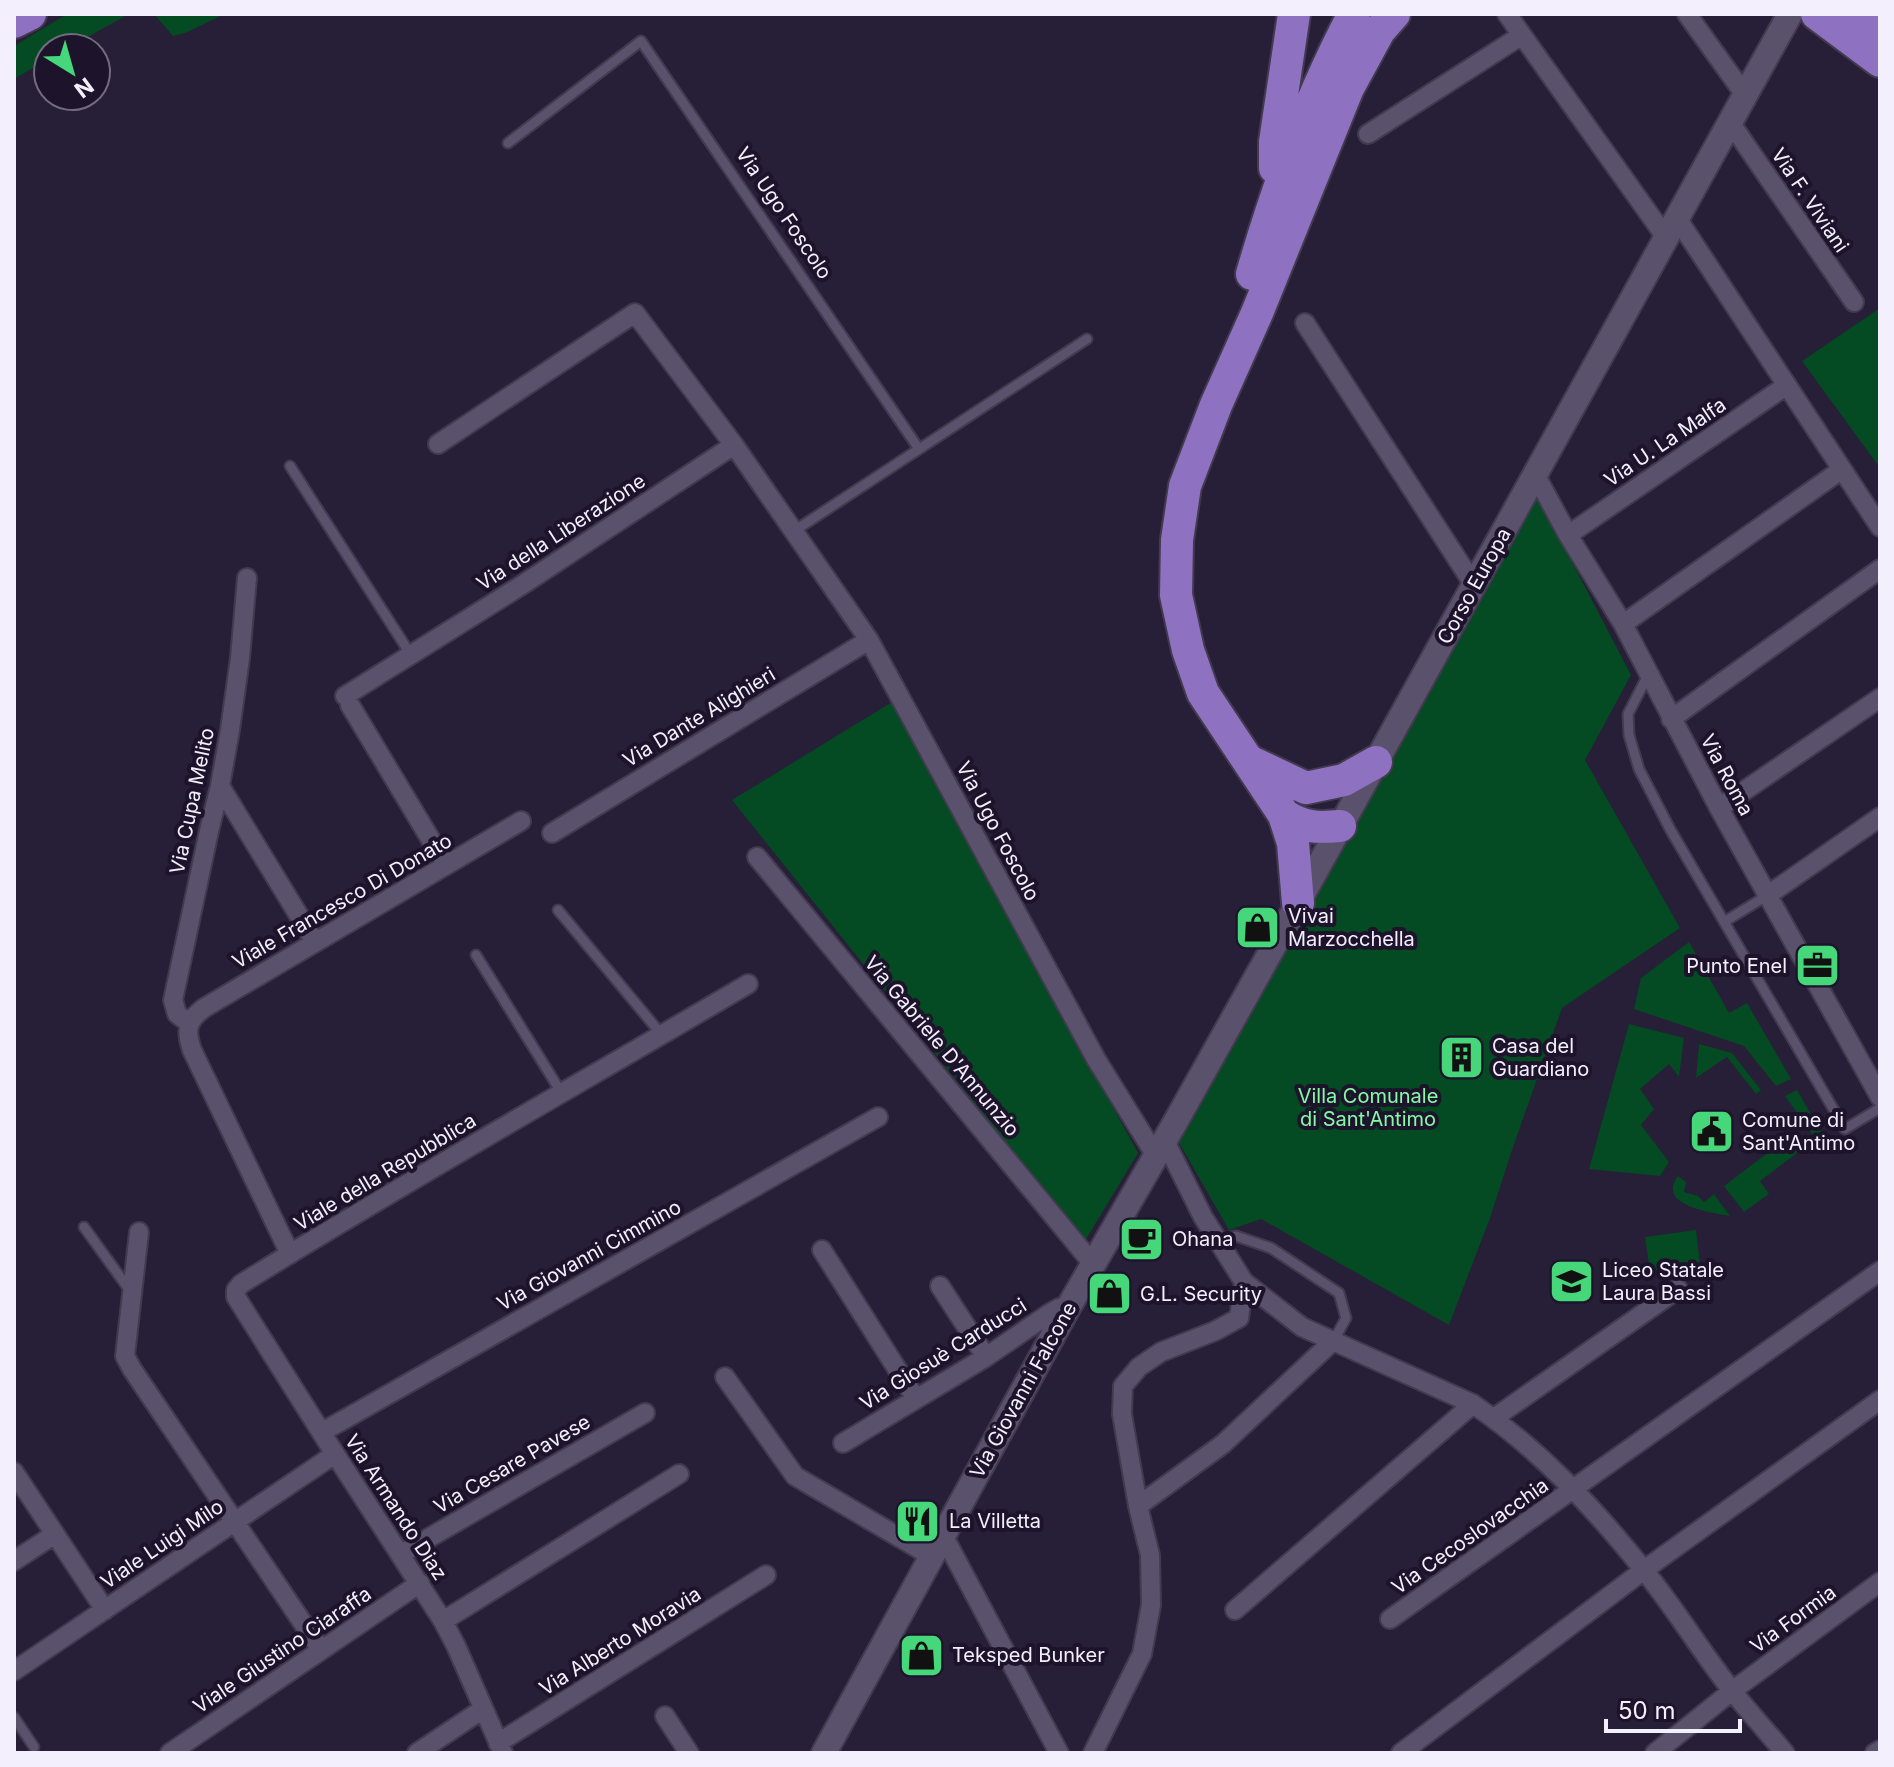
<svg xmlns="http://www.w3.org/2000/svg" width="1894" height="1767" viewBox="0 0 1894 1767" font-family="Inter,sans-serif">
<rect width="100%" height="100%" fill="#271e37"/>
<path fill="#044a23" d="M67,14h62l-61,34h-20v11l-34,20v-33z
M154,14h71l-40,19 -12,3z
M1880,308v160l-78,-107z
M1537,495l94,180 -46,85 95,168 -118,80 -50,142 -22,68 -41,107 -188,-106 -32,11 -51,-89z
M892,702l246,451 -53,88 -353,-441z
M1689,942l40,71 18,-10 44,76 -15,7 -32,-40 -110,-37 7,-31z
M1629,1024l55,14 -5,39 -10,-13 -29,25 14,20 -13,16 28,37 -9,14 -71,-7z
M1699,1044l33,9 29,37 -5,4 -29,-37 -31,21z
M1797,1090l31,54 -6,4 -37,-52z
M1790,1136l11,14 -41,31 9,13 -25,18 -20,-26z
M1678,1176l8,6 -2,10 14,4 6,6 10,-8 16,22c-17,-3 -75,-10 -52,-40z
M1696,1230l4,35 -50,6 -5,-34z"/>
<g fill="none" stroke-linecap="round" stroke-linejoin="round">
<defs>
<path id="lane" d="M508,143l133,-102 278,408
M290,466l121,189
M794,531l293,-192
M1648,675l-20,39 1,21 10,34 31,60 175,300 35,-21
M558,910l104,125
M1724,922l44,-27
M476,955l85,137
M84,1227l47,65
M1217,1239l19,-3 35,12 68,45 7,25 -12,22
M14,1717l20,30"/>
<path id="street" d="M1507,14l160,225
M1687,14l58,81
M1730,122l124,180
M1368,134l154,-99
M1677,218l203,309
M1305,323l169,262
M438,444l197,-131 99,132 135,195 227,419 60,97
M1535,474l33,61 55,89 96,184 161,289
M1568,535l219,-150
M1623,624l218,-154
M345,696l177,-111 212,-140
M350,705l96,160
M1671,719l209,-150
M220,786l95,156
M1719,808l161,-110
M552,833l317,-193
M757,857l336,407
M1768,895l112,-78
M189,1023l-12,-9 -4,-14 36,-169 11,-45 10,-56 10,-72 7,-80
M1165,1141l38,76 41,65 58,45 171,77c66,45 120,103 170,165 32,39 59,84 90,123 17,21 35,41 52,61
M139,1232l-14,124 7,13 189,281
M822,1250l94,149
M290,1254l-98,-204c-7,-21 -5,-29 12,-42l317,-187
M940,1286l46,71
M725,1377l70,99 136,80
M1494,1418l184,-129
M322,1432l556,-315
M843,1443l143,-86 64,-44 9,-5h9
M14,1472l91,138
M1138,1506l85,-62 111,-104
M943,1535l116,218
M401,1554l244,-141
M14,1561l41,-27
M1235,1610l238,-206
M1390,1619l490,-348
M443,1621l236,-147
M14,1671l321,-217
M665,1716l24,37
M498,1743l268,-168
M170,1753l250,-170
M417,1753l66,-44
M503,1753l-47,-107 -13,-25 -108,-167 -99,-157v-7l5,-6c167,-104 338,-200 507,-300
M1093,1753l49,-99 9,-49 -1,-50 -12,-49 -16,-92 1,-28 16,-19 22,-15 54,-21 24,-13 5,-36
M1401,1753l243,-183 236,-170
M1655,1753l77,-62 148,-109
M1875,1753l5,-3"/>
<path id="secondary" d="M824,1753l244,-445 108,-187 122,-218 492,-889"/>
<path id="highway" d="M1817,14l63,47
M1861,14l19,15
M14,22l16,-8
M1275,168v-26l19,-128
M1252,274c26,-90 58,-177 102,-260
M1251,762l55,26 38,-8 32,-18
M1284,815c21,13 33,13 56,11
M1298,903l-5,-60 -9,-28 -81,-122 -15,-43 -12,-55 1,-55 8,-54 31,-81 41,-92 91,-225 31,-57 15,-17"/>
</defs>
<use href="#lane" stroke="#423a4e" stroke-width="13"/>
<use href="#street" stroke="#423a4e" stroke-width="22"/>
<use href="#secondary" stroke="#423a4e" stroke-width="28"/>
<use href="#highway" stroke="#423a4e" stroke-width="36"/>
<use href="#lane" stroke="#5a516d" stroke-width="9"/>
<use href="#street" stroke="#5a516d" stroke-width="18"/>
<use href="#secondary" stroke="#5a516d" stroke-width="24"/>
<use href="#highway" stroke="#8f71c2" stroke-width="32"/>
</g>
<defs>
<symbol id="shop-square" viewBox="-11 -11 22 22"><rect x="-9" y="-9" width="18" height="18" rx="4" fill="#45d77a" stroke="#1d142c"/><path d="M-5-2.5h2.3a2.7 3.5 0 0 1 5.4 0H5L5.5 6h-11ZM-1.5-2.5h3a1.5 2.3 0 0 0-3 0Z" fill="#111"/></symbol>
<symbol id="office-square" viewBox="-11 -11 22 22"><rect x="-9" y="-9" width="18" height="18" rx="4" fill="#45d77a" stroke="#1d142c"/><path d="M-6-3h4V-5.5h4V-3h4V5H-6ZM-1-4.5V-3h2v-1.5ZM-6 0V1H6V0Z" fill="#111"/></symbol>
<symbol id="building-square" viewBox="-11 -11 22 22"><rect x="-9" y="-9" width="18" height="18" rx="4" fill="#45d77a" stroke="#1d142c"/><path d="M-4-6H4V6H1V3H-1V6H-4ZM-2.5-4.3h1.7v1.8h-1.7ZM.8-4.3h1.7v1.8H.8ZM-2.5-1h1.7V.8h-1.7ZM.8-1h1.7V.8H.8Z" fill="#111"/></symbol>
<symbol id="civic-square" viewBox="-11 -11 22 22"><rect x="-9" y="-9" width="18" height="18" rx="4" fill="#45d77a" stroke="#1d142c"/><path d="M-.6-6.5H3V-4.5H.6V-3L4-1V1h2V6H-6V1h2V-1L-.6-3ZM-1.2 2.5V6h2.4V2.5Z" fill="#111"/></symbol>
<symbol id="cafe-square" viewBox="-11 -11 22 22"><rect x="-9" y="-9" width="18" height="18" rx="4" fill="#45d77a" stroke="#1d142c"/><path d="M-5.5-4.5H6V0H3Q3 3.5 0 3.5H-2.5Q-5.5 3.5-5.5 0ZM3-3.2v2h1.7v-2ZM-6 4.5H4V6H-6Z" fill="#111"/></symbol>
<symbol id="school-square" viewBox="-11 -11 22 22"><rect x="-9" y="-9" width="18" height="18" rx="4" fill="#45d77a" stroke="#1d142c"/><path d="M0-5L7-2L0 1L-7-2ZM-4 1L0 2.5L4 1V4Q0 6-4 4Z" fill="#111"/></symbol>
<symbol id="restaurant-square" viewBox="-11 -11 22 22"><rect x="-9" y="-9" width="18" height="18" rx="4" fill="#45d77a" stroke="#1d142c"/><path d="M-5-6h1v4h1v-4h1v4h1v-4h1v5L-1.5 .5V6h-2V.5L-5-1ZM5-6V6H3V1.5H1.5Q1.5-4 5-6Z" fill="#111"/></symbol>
</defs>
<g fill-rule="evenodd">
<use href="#shop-square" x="1232" y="902" width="51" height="51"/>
<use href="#office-square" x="1792" y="940" width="51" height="51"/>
<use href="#building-square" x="1436" y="1032" width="51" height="51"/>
<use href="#civic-square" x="1686" y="1106" width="51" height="51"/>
<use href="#cafe-square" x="1116" y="1214" width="51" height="51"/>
<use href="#school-square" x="1546" y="1256" width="51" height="51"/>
<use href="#shop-square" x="1084" y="1268" width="51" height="51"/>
<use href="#restaurant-square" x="892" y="1496" width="51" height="51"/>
<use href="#shop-square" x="896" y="1630" width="51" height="51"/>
</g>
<g text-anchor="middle" stroke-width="8" stroke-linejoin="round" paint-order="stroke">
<g font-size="20" fill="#f3effc" stroke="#1d142c">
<text transform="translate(1810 200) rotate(56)" y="7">Via F. Viviani</text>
<text transform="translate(784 213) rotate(56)" y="7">Via Ugo Foscolo</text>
<text transform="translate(1665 442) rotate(-34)" y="7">Via U. La Malfa</text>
<text transform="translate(561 532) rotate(-33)" y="7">Via della Liberazione</text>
<text transform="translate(1474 586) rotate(-61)" y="7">Corso Europa</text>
<text transform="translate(699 717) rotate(-31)" y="7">Via Dante Alighieri</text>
<text transform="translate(1727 775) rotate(62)" y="7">Via Roma</text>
<text transform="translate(192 801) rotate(-78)" y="7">Via Cupa Melito</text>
<text transform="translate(998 831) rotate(62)" y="7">Via Ugo Foscolo</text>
<text transform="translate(342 901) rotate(-30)" y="7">Viale Francesco Di Donato</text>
<text transform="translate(942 1046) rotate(50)" y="7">Via Gabriele D'Annunzio</text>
<text transform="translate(385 1172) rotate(-31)" y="7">Viale della Repubblica</text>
<text transform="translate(589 1255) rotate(-29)" y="7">Via Giovanni Cimmino</text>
<text transform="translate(943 1354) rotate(-32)" y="7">Via Giosuè Carducci</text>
<text transform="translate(1023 1390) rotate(-61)" y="7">Via Giovanni Falcone</text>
<text transform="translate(512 1464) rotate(-30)" y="7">Via Cesare Pavese</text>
<text transform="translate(396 1507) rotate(57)" y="7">Via Armando Diaz</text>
<text transform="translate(1470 1536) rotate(-35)" y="7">Via Cecoslovacchia</text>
<text transform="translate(162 1544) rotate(-34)" y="7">Viale Luigi Milo</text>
<text transform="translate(1793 1619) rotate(-36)" y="7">Via Formia</text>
<text transform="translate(620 1641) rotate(-32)" y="7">Via Alberto Moravia</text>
<text transform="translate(282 1650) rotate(-34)" y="7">Viale Giustino Ciaraffa</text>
</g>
<g font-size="20" fill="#f3effc" stroke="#1d142c" text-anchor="start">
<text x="1288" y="923">Vivai<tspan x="1288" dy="23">Marzocchella</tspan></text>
<text x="1787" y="973" text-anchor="end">Punto Enel</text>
<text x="1492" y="1053">Casa del<tspan x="1492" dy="23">Guardiano</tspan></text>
<text x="1742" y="1127">Comune di<tspan x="1742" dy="23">Sant'Antimo</tspan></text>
<text x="1172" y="1246">Ohana</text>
<text x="1602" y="1277">Liceo Statale<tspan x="1602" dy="23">Laura Bassi</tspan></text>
<text x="1140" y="1301">G.L. Security</text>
<text x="949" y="1528">La Villetta</text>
<text x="952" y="1662">Teksped Bunker</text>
</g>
<g font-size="20" fill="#84f9a6" stroke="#1d142c">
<text x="1368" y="1103">Villa Comunale<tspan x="1368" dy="23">di Sant'Antimo</tspan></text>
</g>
</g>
<rect width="1894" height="1767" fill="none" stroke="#f3effc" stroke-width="32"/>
<g transform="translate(72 72) rotate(143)"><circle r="38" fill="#1d142c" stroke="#736c7f" stroke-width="2"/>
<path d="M0-6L14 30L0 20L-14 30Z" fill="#45d77a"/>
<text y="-12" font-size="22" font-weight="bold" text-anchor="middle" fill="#f3effc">N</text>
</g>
<path d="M1606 1719v12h134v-12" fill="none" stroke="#f3effc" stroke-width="4"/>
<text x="1618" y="1719" font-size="24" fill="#f3effc" stroke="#1d142c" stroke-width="6" paint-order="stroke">50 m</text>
</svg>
